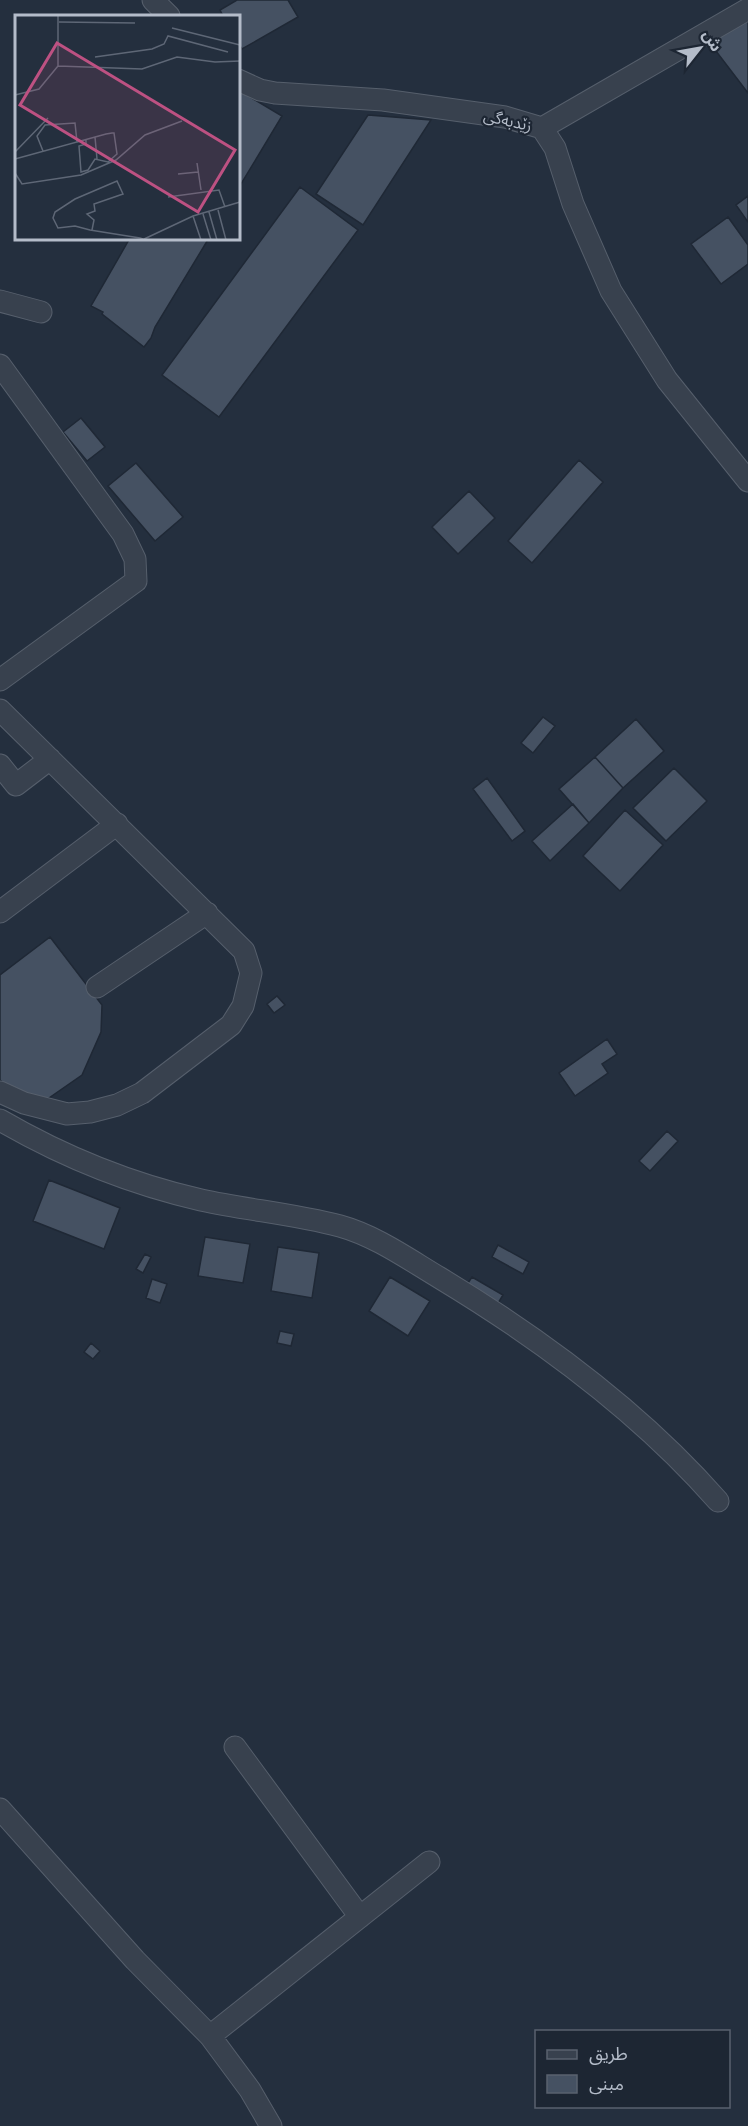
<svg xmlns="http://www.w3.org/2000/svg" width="748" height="2126" viewBox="0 0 748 2126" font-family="'Fira Sans','Noto Sans Arabic',sans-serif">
<rect width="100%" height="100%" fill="#242f3e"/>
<path fill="#455162" stroke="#1f2835" stroke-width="1.5" d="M237,0h51l10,17 -56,32 -4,-6v-27h-15l-3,-6z
M748,13v80l-42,-55z
M238,90l44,26 -44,73z
M368,115l63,5 -68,105 -47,-31z
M300,187l58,43 -139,187 -57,-42z
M748,196v26l-12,-17z
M728,217l20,28v19l-27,20 -30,-40z
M130,238h79l-54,89 -4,11 -7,9 -42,-33 1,-2 -12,-6z
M81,418l24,29 -18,14 -24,-29z
M579,460l24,22 -71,81 -24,-22z
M136,463l47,54 -28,24 -47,-55z
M469,491l26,27 -37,36 -26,-27z
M543,717l12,9 -22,27 -12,-10z
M636,719l28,32 -41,37 -28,-31z
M595,757l28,31 -34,35 -30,-34z
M674,768l33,33 -41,40 -33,-33z
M487,778l38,53 -13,10 -39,-52z
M573,804l16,19 -39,38 -18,-20z
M625,810l38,35 -43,46 -37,-35z
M50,937l52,68 -1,27 -19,43 -36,25 -33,-10 -13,-10v-105z
M277,996l8,9 -11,8 -7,-9z
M607,1039l10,15 -15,10 6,9 -33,23 -16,-23z
M667,1131l11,10 -28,30 -11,-10z
M49,1180l71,28 -16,41 -71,-28z
M205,1237l45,7 -7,39 -45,-7z
M498,1245l31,17 -6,12 -31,-17z
M278,1247l41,6 -7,45 -41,-7z
M145,1254l6,3 -8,16 -7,-4z
M390,1277l40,24 -22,35 -39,-25z
M472,1277l31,18 -6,10 -31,-19z
M152,1279l15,5 -7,19 -14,-5z
M280,1331l14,3 -3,12 -14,-3z
M91,1343l9,8 -7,8 -9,-7z"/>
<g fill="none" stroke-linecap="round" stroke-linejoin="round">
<defs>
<path id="minor" d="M153,0l16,16
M238,80l22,10 15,3 108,7 122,17 37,11
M542,128l13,20 18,56 38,87 56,89 81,101
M542,128l206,-119
M0,301l41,11
M0,365l123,169 12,25 1,22 -136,99
M0,710l244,241 7,22 -8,33 -12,19 -89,68 -25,12 -27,7 -23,2 -43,-11 -24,-11
M0,765l16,20 34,-26
M0,912l117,-88
M97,987l110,-74
M0,1120c62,36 131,64 201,80 46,10 93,14 139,26 36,10 68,33 100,52 101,61 200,134 278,223
M235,1747l125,170
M0,1809l135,151 75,76 40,54 21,36
M210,2036l219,-174"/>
</defs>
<use href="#minor" stroke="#565f6c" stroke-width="23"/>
<use href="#minor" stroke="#38414e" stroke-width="21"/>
</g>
<g text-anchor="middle" stroke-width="4.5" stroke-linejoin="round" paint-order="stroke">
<g font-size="16" fill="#b4bcc9" stroke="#1d2633">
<text transform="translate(508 120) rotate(13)" y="6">زێدبەگی</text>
</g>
</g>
<g transform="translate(15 15)">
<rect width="225" height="225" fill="#242f3e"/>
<path fill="none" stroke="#5e6776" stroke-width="1.5" d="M44,7l76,1M157,13l68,17M80,42l57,-8 12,-5 4,-8 60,16M43,51l84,3 35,-12 38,5 25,-1M0,80l24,-6 19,-23v-51M80,122l2,22M62,127l29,-8 6,-1h2l3,21 -9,8 -13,-3 -7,11 -7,2 -2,-26 7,-2v-5M0,137l33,-34M0,144l62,-17 -2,-19 -30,2 -8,11 6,15M182,148l4,27M0,158l7,11 59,-9 35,-15 29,-25 37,-14M163,159l20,-2M153,182l51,-7 6,17M203,195l8,30M194,197l8,28M188,199l8,26M178,201l8,24M77,215l2,-10 -7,-6 8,-3 -1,-7 29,-10 -6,-13 -42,18 -20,13 -2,6 5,10 17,-2 15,4 50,8 3,1M127,225l51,-24 47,-14"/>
<path fill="#bd5182" fill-opacity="0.15" stroke="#bd5182" stroke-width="3" d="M42,28l178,107 -37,62 -178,-107z"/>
<rect width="225" height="225" fill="none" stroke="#b4bcc9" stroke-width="3"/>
</g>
<rect x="535" y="2030" width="195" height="78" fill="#1d2633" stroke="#59626f" stroke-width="1.5"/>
<rect x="547" y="2050" width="30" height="9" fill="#38414e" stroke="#59626f" stroke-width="1.5"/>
<text x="589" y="2060" font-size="18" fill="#b4bcc9">طريق</text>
<rect x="547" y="2075" width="30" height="18" fill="#455162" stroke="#59626f" stroke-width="1.5"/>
<text x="589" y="2090" font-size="18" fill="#b4bcc9">مبنى</text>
<g transform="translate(700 48) rotate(59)" stroke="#1d2633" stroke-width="4.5" paint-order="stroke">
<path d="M0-4.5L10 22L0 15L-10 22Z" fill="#b4bcc9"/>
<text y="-9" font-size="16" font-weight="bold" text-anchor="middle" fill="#b4bcc9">ش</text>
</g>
</svg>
